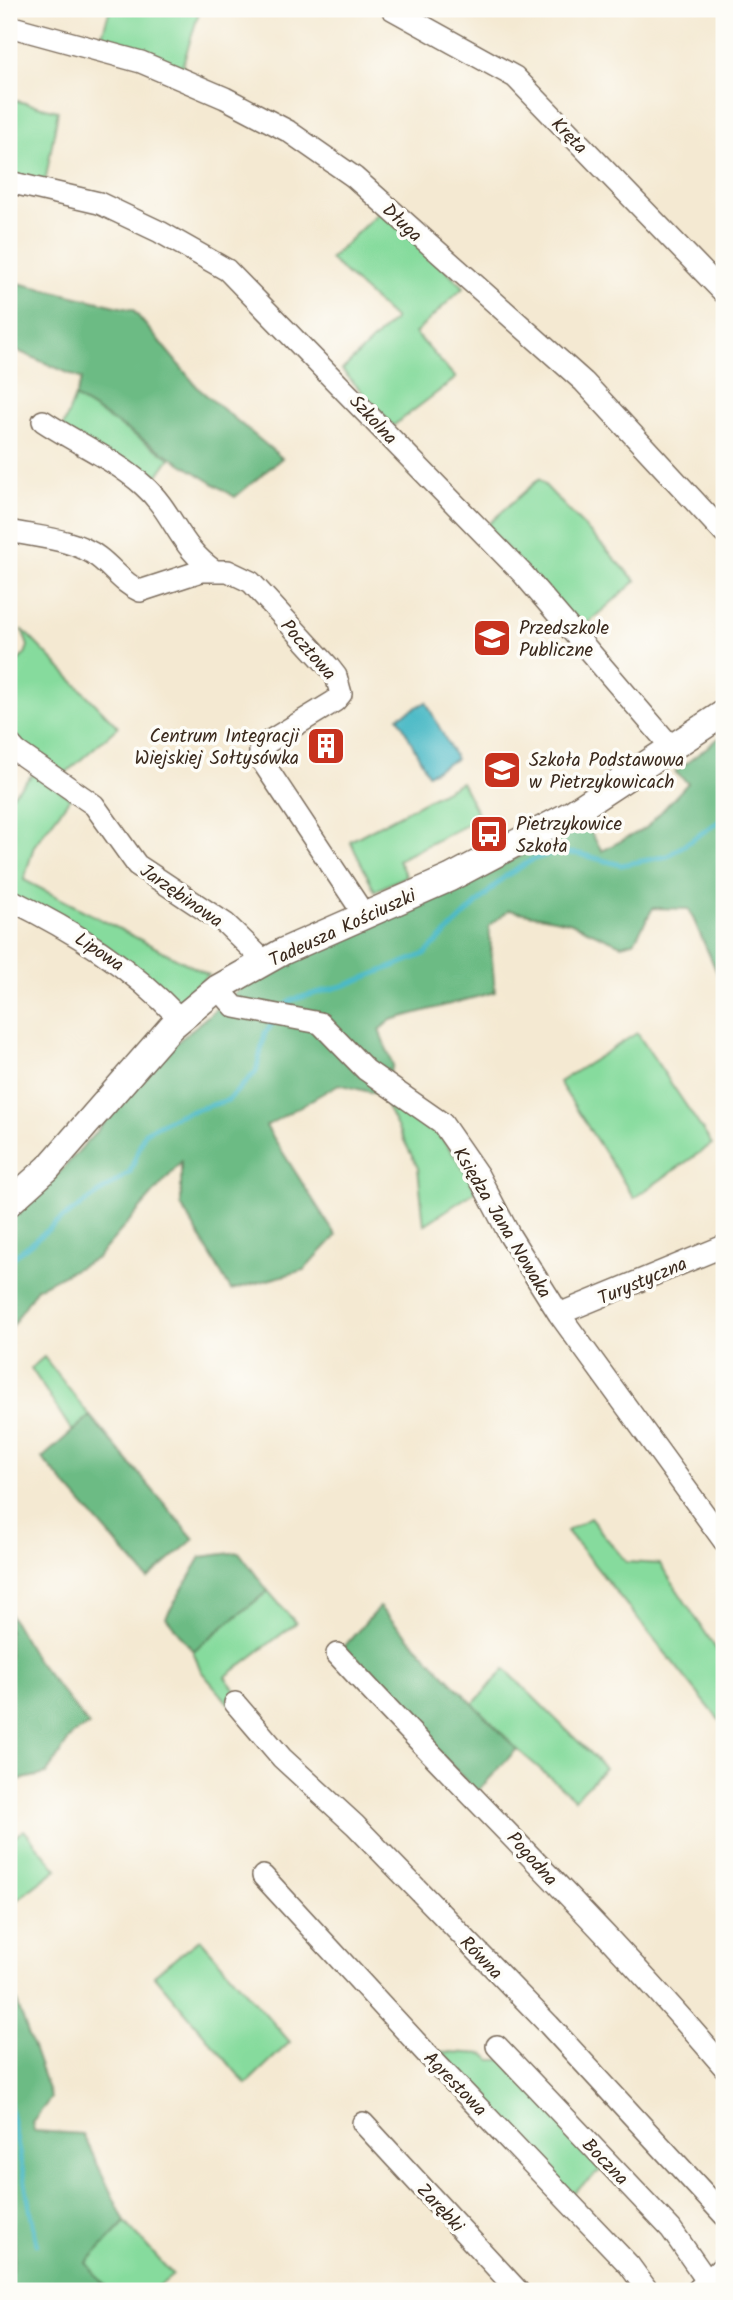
<svg xmlns="http://www.w3.org/2000/svg" width="733" height="2300" viewBox="0 0 733 2300" font-family="Kalam,sans-serif">
<rect width="100%" height="100%" fill="#fdfcf7"/>
<filter id="ink" filterUnits="userSpaceOnUse"><feTurbulence type="fractalNoise" baseFrequency=".0143" numOctaves="2"/><feDisplacementMap in="SourceGraphic" scale="14" xChannelSelector="R" yChannelSelector="G"/><feConvolveMatrix kernelMatrix="1 2 1 2 8 2 1 2 1" color-interpolation-filters="sRGB"/></filter>
<filter id="wash" filterUnits="userSpaceOnUse"><feTurbulence type="fractalNoise" baseFrequency=".00686" numOctaves="4" result="noise"/><feDisplacementMap in="SourceGraphic" scale="28" xChannelSelector="R" yChannelSelector="G"/><feGaussianBlur stdDeviation="1.57" result="paint"/><feColorMatrix in="noise" values="0 0 0 0 0 0 0 0 0 0 0 0 0 0 0 0 0 1.4 0 .05"/><feComposite in="paint" operator="in"/></filter>
<g filter="url(#wash)">
<rect width="100%" height="100%" fill="#f4e9d2"/>
<path fill="#86db9d" stroke="#60825e" stroke-width="2" d="M110,9h93l-4,3 -16,52 3,13 -87,-32z
M9,99l49,12 -13,72 -36,-8z
M381,210l83,77 -49,46 41,45 -63,48 -51,-56 53,-51 -65,-60z
M75,397l95,61 -19,27 -89,-56z
M539,479l97,102 -55,48 -95,-103z
M22,629l96,98 -58,51 -51,-42v-66l16,-16 3,-8z
M35,772l35,26 -36,48 -10,34 185,95 -37,31 -163,-111v-97z
M461,782l19,36 -82,42 8,16 -31,15 -25,-50z
M637,1033l75,111 -78,54 -75,-116z
M384,1087c47,37 63,51 92,104l-52,34 -6,-57 -37,-73z
M44,1357l46,59 -18,15 -41,-63z
M590,1518l36,44 34,2 64,97v65l-157,-195z
M268,1591l28,32 -71,54 14,18 -10,9 -28,-33 -8,-20z
M505,1669l100,99 -30,31 -58,-50 -44,-45z
M24,1830l33,39 -48,37v-65z
M200,1939l90,103 -44,42 -92,-109z
M431,2051l53,3 7,6h13l102,106 -38,31z
M125,2222l48,53 -20,16h-44l-23,-28z"/>
<path fill="#6cbb84" stroke="#547251" stroke-width="2" d="M9,281l124,29 66,79 83,69 -47,39 -160,-100 7,-18 -73,-32z
M724,734v254l-35,-79 -36,-1 -19,34 -13,3 -52,-23 -60,-12 -20,16 6,66 -104,28 -12,10 14,35 -12,30 -42,-11 -73,42 70,110 -32,34 -73,20 -50,-85v-43l-84,96 -60,30 -28,43v-111l50,-47 117,-130 66,-56 31,-17 175,-77 137,-70 17,28 44,-23 42,-45 -13,-11z
M90,1416l104,123 -46,40 -106,-121z
M239,1552l29,39 -75,60 -27,-34 35,-60z
M379,1607l138,142 -40,43 -136,-142z
M9,1613l27,47 53,65 -16,9 -27,40 -37,8z
M9,1980l42,118 -19,24 2,9 49,3 42,88 -39,41 23,28h-100l6,-43 -6,-37z"/>
<path fill="#4cbac6" stroke="#447272" stroke-width="2" d="M426,702l30,57 -28,15 -30,-57z"/>
<g fill="none" stroke-linecap="round" stroke-linejoin="round">
<path stroke="#4cbac6" stroke-width="5" d="M283,1009l8,-9 55,-15 79,-31 79,-77 28,-17 24,-8 24,2 41,11 47,-9 56,-38
M9,1261l51,-41 70,-48 15,-40 34,-17 49,-15 28,-28 9,-39 10,-13
M9,2101l28,143"/>
</g>
</g>
<g filter="url(#ink)">
<g fill="none" stroke-linecap="round" stroke-linejoin="round">
<defs>
<path id="minor" d="M392,9l123,68 209,216
M9,26l132,36 84,36 63,33 66,46 230,205 140,151
M9,182l90,21 61,29 67,38 296,304 150,175
M43,421c33,22 71,38 100,64 31,27 36,63 72,86
M9,531c27,6 66,8 89,26 16,12 24,26 42,34l61,-20h27l23,11 78,85 7,9 5,18 -6,7 -67,41 -8,7v9l105,158
M9,743l7,8 78,54 43,60 89,59 39,38
M9,899c65,32 121,67 171,120
M218,988l17,19 85,16 46,47 76,53 36,52 32,61 49,78 165,227
M559,1314l165,-68
M337,1654c128,139 265,269 387,413
M235,1703l47,55 73,67 194,200 175,190
M263,1876l164,178 202,211 19,26
M497,2046l174,183 37,53
M363,2123l155,168"/>
<path id="tertiary" d="M9,1203l39,-35 123,-141 47,-39 66,-37 166,-73 121,-64 153,-101
M700,2291l24,-22"/>
</defs>
<use href="#minor" stroke="#7c6d5d" stroke-width="24"/>
<use href="#tertiary" stroke="#7c6d5d" stroke-width="29"/>
<use href="#minor" stroke="#fff" stroke-width="21"/>
<use href="#tertiary" stroke="#fff" stroke-width="26"/>
</g>
</g>
<defs>
<symbol id="school-square" viewBox="-11 -11 22 22"><rect x="-9" y="-9" width="18" height="18" rx="4" fill="#c8321e" stroke="#fdfcf7"/><path d="M0-5L7-2L0 1L-7-2ZM-4 1L0 2.5L4 1V4Q0 6-4 4Z" fill="#fff"/></symbol>
<symbol id="building-square" viewBox="-11 -11 22 22"><rect x="-9" y="-9" width="18" height="18" rx="4" fill="#c8321e" stroke="#fdfcf7"/><path d="M-4-6H4V6H1V3H-1V6H-4ZM-2.5-4.3h1.7v1.8h-1.7ZM.8-4.3h1.7v1.8H.8ZM-2.5-1h1.7V.8h-1.7ZM.8-1h1.7V.8H.8Z" fill="#fff"/></symbol>
<symbol id="bus-square" viewBox="-11 -11 22 22"><rect x="-9" y="-9" width="18" height="18" rx="4" fill="#c8321e" stroke="#fdfcf7"/><path d="M-5-6H5V4H4V6H2V4H-2V6H-4V4H-5ZM-3.5-4V0h7V-4ZM-3.5 1.2v1.5H-2V1.2ZM2 1.2v1.5H3.5V1.2Z" fill="#fff"/></symbol>
</defs>
<g fill-rule="evenodd">
<use href="#school-square" x="470" y="616" width="44" height="44"/>
<use href="#building-square" x="304" y="724" width="44" height="44"/>
<use href="#school-square" x="480" y="748" width="44" height="44"/>
<use href="#bus-square" x="467" y="812" width="44" height="44"/>
</g>
<g text-anchor="middle" stroke-width="7" stroke-linejoin="round" paint-order="stroke">
<g font-size="19" fill="#3b2a1e" stroke="#fdfcf7">
<text transform="translate(570 135) rotate(46)" y="7">Kręta</text>
<text transform="translate(403 222) rotate(43)" y="7">Długa</text>
<text transform="translate(374 419) rotate(47)" y="7">Szkolna</text>
<text transform="translate(309 649) rotate(49)" y="7">Pocztowa</text>
<text transform="translate(182 895) rotate(35)" y="7">Jarzębinowa</text>
<text transform="translate(342 927) rotate(-25)" y="7">Tadeusza Kościuszki</text>
<text transform="translate(100 951) rotate(34)" y="7">Lipowa</text>
<text transform="translate(503 1222) rotate(59)" y="7">Księdza Jana Nowaka</text>
<text transform="translate(642 1280) rotate(-23)" y="7">Turystyczna</text>
<text transform="translate(533 1858) rotate(48)" y="7">Pogodna</text>
<text transform="translate(482 1957) rotate(46)" y="7">Równa</text>
<text transform="translate(456 2083) rotate(46)" y="7">Agrestowa</text>
<text transform="translate(606 2161) rotate(46)" y="7">Boczna</text>
<text transform="translate(441 2207) rotate(47)" y="7">Zarębki</text>
</g>
<g font-size="19" fill="#3b2a1e" stroke="#fdfcf7" text-anchor="start">
<text x="519" y="634">Przedszkole<tspan x="519" dy="22">Publiczne</tspan></text>
<text x="299" y="742" text-anchor="end">Centrum Integracji<tspan x="299" dy="22">Wiejskiej Sołtysówka</tspan></text>
<text x="529" y="766">Szkoła Podstawowa<tspan x="529" dy="22">w Pietrzykowicach</tspan></text>
<text x="516" y="830">Pietrzykowice<tspan x="516" dy="22">Szkoła</tspan></text>
</g>
</g>
<rect width="733" height="2300" fill="none" stroke="#fdfcf7" stroke-width="35"/>
</svg>
